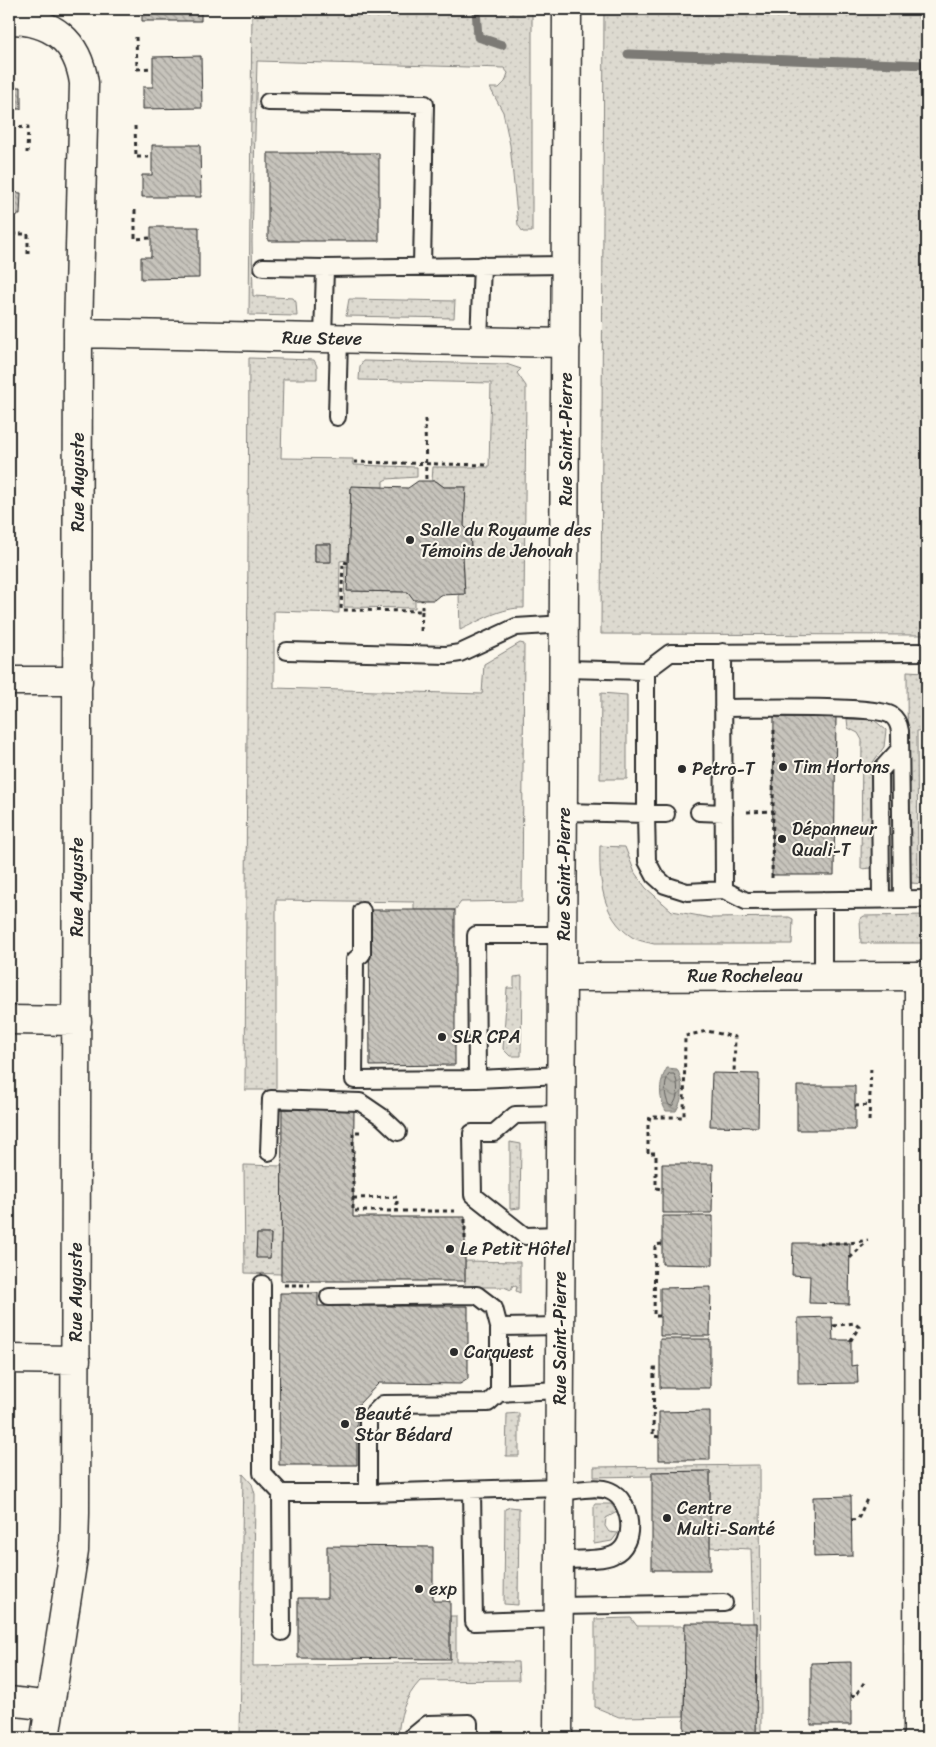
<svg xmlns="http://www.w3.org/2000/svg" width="936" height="1747" viewBox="0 0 936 1747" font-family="Sriracha,sans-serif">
<defs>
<pattern id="grass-dots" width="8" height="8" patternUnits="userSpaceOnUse" patternTransform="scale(1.25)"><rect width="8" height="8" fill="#dddad0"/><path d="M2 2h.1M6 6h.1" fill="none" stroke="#bebbb3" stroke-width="1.8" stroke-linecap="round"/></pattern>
<pattern id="water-waves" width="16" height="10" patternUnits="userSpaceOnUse" patternTransform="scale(1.25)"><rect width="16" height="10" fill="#b1afa7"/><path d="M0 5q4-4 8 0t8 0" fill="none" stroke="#908f88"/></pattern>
<pattern id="building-back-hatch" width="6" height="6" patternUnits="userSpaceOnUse" patternTransform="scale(1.25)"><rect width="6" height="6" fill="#c7c4bc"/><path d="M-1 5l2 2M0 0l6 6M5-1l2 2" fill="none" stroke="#a29f99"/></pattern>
</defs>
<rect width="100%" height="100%" fill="#fbf7ec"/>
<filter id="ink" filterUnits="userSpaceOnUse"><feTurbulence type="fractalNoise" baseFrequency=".02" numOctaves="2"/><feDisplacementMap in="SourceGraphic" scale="10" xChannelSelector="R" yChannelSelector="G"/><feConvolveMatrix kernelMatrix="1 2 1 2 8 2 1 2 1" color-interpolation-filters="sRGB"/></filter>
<g filter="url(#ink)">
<path fill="url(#grass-dots)" stroke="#84827e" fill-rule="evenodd" d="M252,9h280v223h-9l-5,-7 -8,-80 -7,-33 -13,-24h9l6,-6 3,-9 -4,-5 -247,-7 -5,180 1,55 40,2 3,4 1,14 -48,-1z
M604,9h323v626l-326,-1z
M349,299l106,2 -1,17 -108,-2z
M249,358l65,2 3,6v13h-34l-2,79 72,1v6l64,2v10l-30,2 -4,2v6h-32l-3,73 -8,1 -1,52 -65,-2v77l208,6 2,-30 36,-21 4,1 -2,257 -61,1 -6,8h-41v-8l-138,-2v190h-31zM315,544h16l-1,18h-15z
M363,361l143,3 15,5 -4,4 9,13v8l-2,214c-22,-1 -45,13 -64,22l-1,-36h6l-2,-37 8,-8 -1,-17 -6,-6 1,-39h-21l-8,-6h-4l1,-14h56l2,-84 -132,-3 1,-14z
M345,566h3v25l60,1 7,8v8l-71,-1z
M907,671l18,1 2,6v48l-2,4 -8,1 1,146 9,1v6l-17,-1 -2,-12z
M601,693l26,2v84h-27z
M847,719l27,1 12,10 -2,17 -13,18 1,103 -11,1 1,-129 -4,-7 -10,-5z
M600,846l25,1 10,26 11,15 26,23 39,7 78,-1 4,2 -1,25h-138c-7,-2 -16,-3 -22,-7 -31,-20 -33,-59 -32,-91z
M927,915v28h-66l-1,-24 4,-3z
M522,976l-1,80h-11l-7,-7 4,-61h7v-11z
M510,1142l11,2 -1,64 -10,1z
M244,1165l38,1 -1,108 -36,-1zM257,1234h14l-1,24 -14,-1z
M465,1261l55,1v31l-4,-2 1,-4 -4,-2 -2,5 -7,-3h-39z
M519,1413v43h-13l1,-42z
M760,1465l1,273h-5l1,-115h-4l-2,-74 -41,-2v-76l-58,1v4l-58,1v-10z
M243,1474l9,10 3,10 -2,172 197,-4v-46h6v45l62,1 1,18 -99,1c-15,16 -21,35 -22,57h-159z
M594,1504h17l6,8 -11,6 -1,8 4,6 9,1 -6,8 -18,3z
M510,1507l9,1 -1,97 -14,-1 1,-95z
M631,1618l6,8h48l-1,90 -65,1 -24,-10v-88z
M684,1732v6h-74l17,-5z"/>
<path fill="url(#water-waves)" stroke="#7b7a75" d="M667,1068l10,1c7,14 7,29 -1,42h-10c-8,-14 -7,-29 1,-43z"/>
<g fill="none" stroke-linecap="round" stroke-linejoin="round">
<path stroke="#61605d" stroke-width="1" d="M669,1074h5c5,9 5,25 -2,32l-3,-1c-5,-8 -5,-23 0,-31z"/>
<path stroke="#7b7a75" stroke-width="9" d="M476,9l2,28 24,8
M628,54l299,11"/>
</g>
<path fill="url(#building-back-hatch)" stroke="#2b2b2b" d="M142,9h59v12h-59z
M201,56l1,52 -59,1v-22h10v-30z
M9,87h12v22h-10v30h-2z
M152,145h48l1,52h-59v-22h10z
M268,153h111v88h-111z
M9,192l12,1 -1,22h-8v32h-3z
M151,227h48v51l-58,1v-22h10z
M418,481h18l8,6h22l-2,39 6,6 1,17 -8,8 2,37 -25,1 -6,5h-20l-6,-8 -61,-1 4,-105 57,2z
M315,544h16v18h-16z
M774,717h62l-2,158h-62z
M369,910h86v155l-85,1z
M712,1073l47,1 -1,53 -48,-1z
M797,1086h58v44h-58z
M282,1109h72l-1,108h112v64h-184z
M662,1164h51l-1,49h-50z
M662,1216h51v49l-51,-1z
M257,1234h14l-1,24h-14z
M793,1243h57l-1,61 -40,-1 1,-27 -18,-1z
M711,1287l-1,49h-50v-48z
M280,1293h38v13h150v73l-8,5 -81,-1 -22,23v59h-78z
M832,1317l1,23h18v26l6,-1 1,18 -60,1v-66z
M660,1339h50v49h-50z
M710,1411v49h-51v-48z
M710,1471v99h-58v-98z
M851,1496l1,60 -38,1 -1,-60z
M327,1546l106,1v54h17v58l-152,-1v-60h29z
M685,1623h72l-1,115h-72z
M851,1662v63h-40v-62z"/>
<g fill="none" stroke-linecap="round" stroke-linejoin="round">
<defs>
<path id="service" d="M268,102l157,2 -3,162
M263,267l62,1
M323,338l2,-70 241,-3
M479,341l3,-76
M337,417l2,-79
M287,651l160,4 13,-2 56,-26 49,-3
M723,652l1,238
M646,671l24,-18 257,-1
M723,708c29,0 151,-3 168,7 6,4 8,10 9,16l2,168
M564,812l82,2v-143l-81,-2
M699,812l25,1
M666,814h-20l1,47 8,15 10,9 22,7 37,-2 22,11 181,-2
M881,900l-1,-129 20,-22
M362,911v43l-7,6 -1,120 123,-1
M823,975v-75
M562,1075l-85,4 -1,-144h88
M269,1152l2,-53 89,3 22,15 16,15
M561,1235l-36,1 -52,-41 -1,-62h22l21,-18 47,-1
M262,1284v189l19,20
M329,1297l148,-2 17,13 5,19
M560,1390l-61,3v-66l61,-1
M499,1393l-11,10 -105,1 -15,15v74l192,-6
M472,1491l2,131 85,-3
M559,1560c15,-1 42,1 54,-5 25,-10 19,-55 -3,-64 -14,-6 -36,0 -50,1
M559,1606l165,-3
M282,1632l-1,-139h87
M411,1738l17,-14 41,-1v15"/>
<path id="minor" d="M9,20c43,0 69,21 75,63l-6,250 -3,1180 -1,38 -29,187
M78,333l488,10
M9,681h69
M9,1020l68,1
M9,1359l67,1
M9,1701l41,5
M918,1738l1,-762"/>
<path id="tertiary" d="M563,977l364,-1"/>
<path id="primary" d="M558,1738l9,-1729"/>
</defs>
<use href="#service" stroke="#2b2b2b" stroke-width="20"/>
<use href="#minor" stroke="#2b2b2b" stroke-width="31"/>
<use href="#tertiary" stroke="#2b2b2b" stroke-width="31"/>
<use href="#primary" stroke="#2b2b2b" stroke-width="31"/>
<path stroke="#2b2b2b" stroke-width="3" stroke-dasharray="4 4" stroke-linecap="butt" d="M136,37l1,32 16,-1
M135,126l1,31h16
M11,128l17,-1 -1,26
M135,210v29l16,-1
M12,234h16v24
M425,419l1,62
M354,462l134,3
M348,563l-5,-1 -2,48 81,1v-11
M421,631l1,-20
M747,812l26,-1
M772,878l2,-149
M855,1106l14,-1
M869,1121l2,-55
M360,1132h-7v79h103
M648,1153v-29l2,-7h34l1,-81 22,-5 28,6 -1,37
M651,1153h5v35l6,1
M353,1198l44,-1v14
M465,1219v31
M819,1243h31l18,-3
M850,1258l17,-17
M284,1285h26
M660,1316h-6l1,-71 7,-1
M833,1326l21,-3 5,4 -8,13v5
M468,1353h9
M659,1437l-6,-1 1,-67h6
M851,1520l7,-1 9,-20
M433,1591l17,-1
M851,1695l4,1 11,-16"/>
<use href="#service" stroke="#fbf7ec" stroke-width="16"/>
<use href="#minor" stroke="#fbf7ec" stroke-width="28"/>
<use href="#tertiary" stroke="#fbf7ec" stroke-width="28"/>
<use href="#primary" stroke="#fbf7ec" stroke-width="28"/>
</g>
</g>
<g fill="#2b2b2b" stroke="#fbf7ec" stroke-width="2">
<circle cx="410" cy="540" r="5"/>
<circle cx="783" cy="767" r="5"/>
<circle cx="682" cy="769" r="5"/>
<circle cx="782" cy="839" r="5"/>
<circle cx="442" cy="1037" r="5"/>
<circle cx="450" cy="1249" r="5"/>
<circle cx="454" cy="1352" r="5"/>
<circle cx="345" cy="1424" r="5"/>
<circle cx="667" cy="1518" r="5"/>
<circle cx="419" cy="1589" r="5"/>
</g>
<g text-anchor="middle" stroke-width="4" stroke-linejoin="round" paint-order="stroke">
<g font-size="18" fill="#2b2b2b" stroke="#fbf7ec">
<text transform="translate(322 338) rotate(1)" y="6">Rue Steve</text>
<text transform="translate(566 439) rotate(-90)" y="6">Rue Saint-Pierre</text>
<text transform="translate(78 482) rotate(-90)" y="6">Rue Auguste</text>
<text transform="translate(564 874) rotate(-90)" y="6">Rue Saint-Pierre</text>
<text transform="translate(77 887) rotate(-90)" y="6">Rue Auguste</text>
<text x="745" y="982">Rue Rocheleau</text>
<text transform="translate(76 1292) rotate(-90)" y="6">Rue Auguste</text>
<text transform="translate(560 1338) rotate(-90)" y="6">Rue Saint-Pierre</text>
</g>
<g font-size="18" fill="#2b2b2b" stroke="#fbf7ec" text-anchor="start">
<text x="420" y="536">Salle du Royaume des<tspan x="420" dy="21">Témoins de Jehovah</tspan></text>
<text x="793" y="773">Tim Hortons</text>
<text x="692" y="775">Petro-T</text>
<text x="792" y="835">Dépanneur<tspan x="792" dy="21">Quali-T</tspan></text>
<text x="452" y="1043">SLR CPA</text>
<text x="460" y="1255">Le Petit Hôtel</text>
<text x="464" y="1358">Carquest</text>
<text x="355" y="1420">Beauté<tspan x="355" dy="21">Star Bédard</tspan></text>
<text x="677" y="1514">Centre<tspan x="677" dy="21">Multi-Santé</tspan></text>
<text x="429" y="1595">exp</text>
</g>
</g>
<rect width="936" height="1747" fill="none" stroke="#fbf7ec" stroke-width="30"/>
<rect x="15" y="15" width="906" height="1717" fill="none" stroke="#2b2b2b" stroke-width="2" filter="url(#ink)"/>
</svg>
